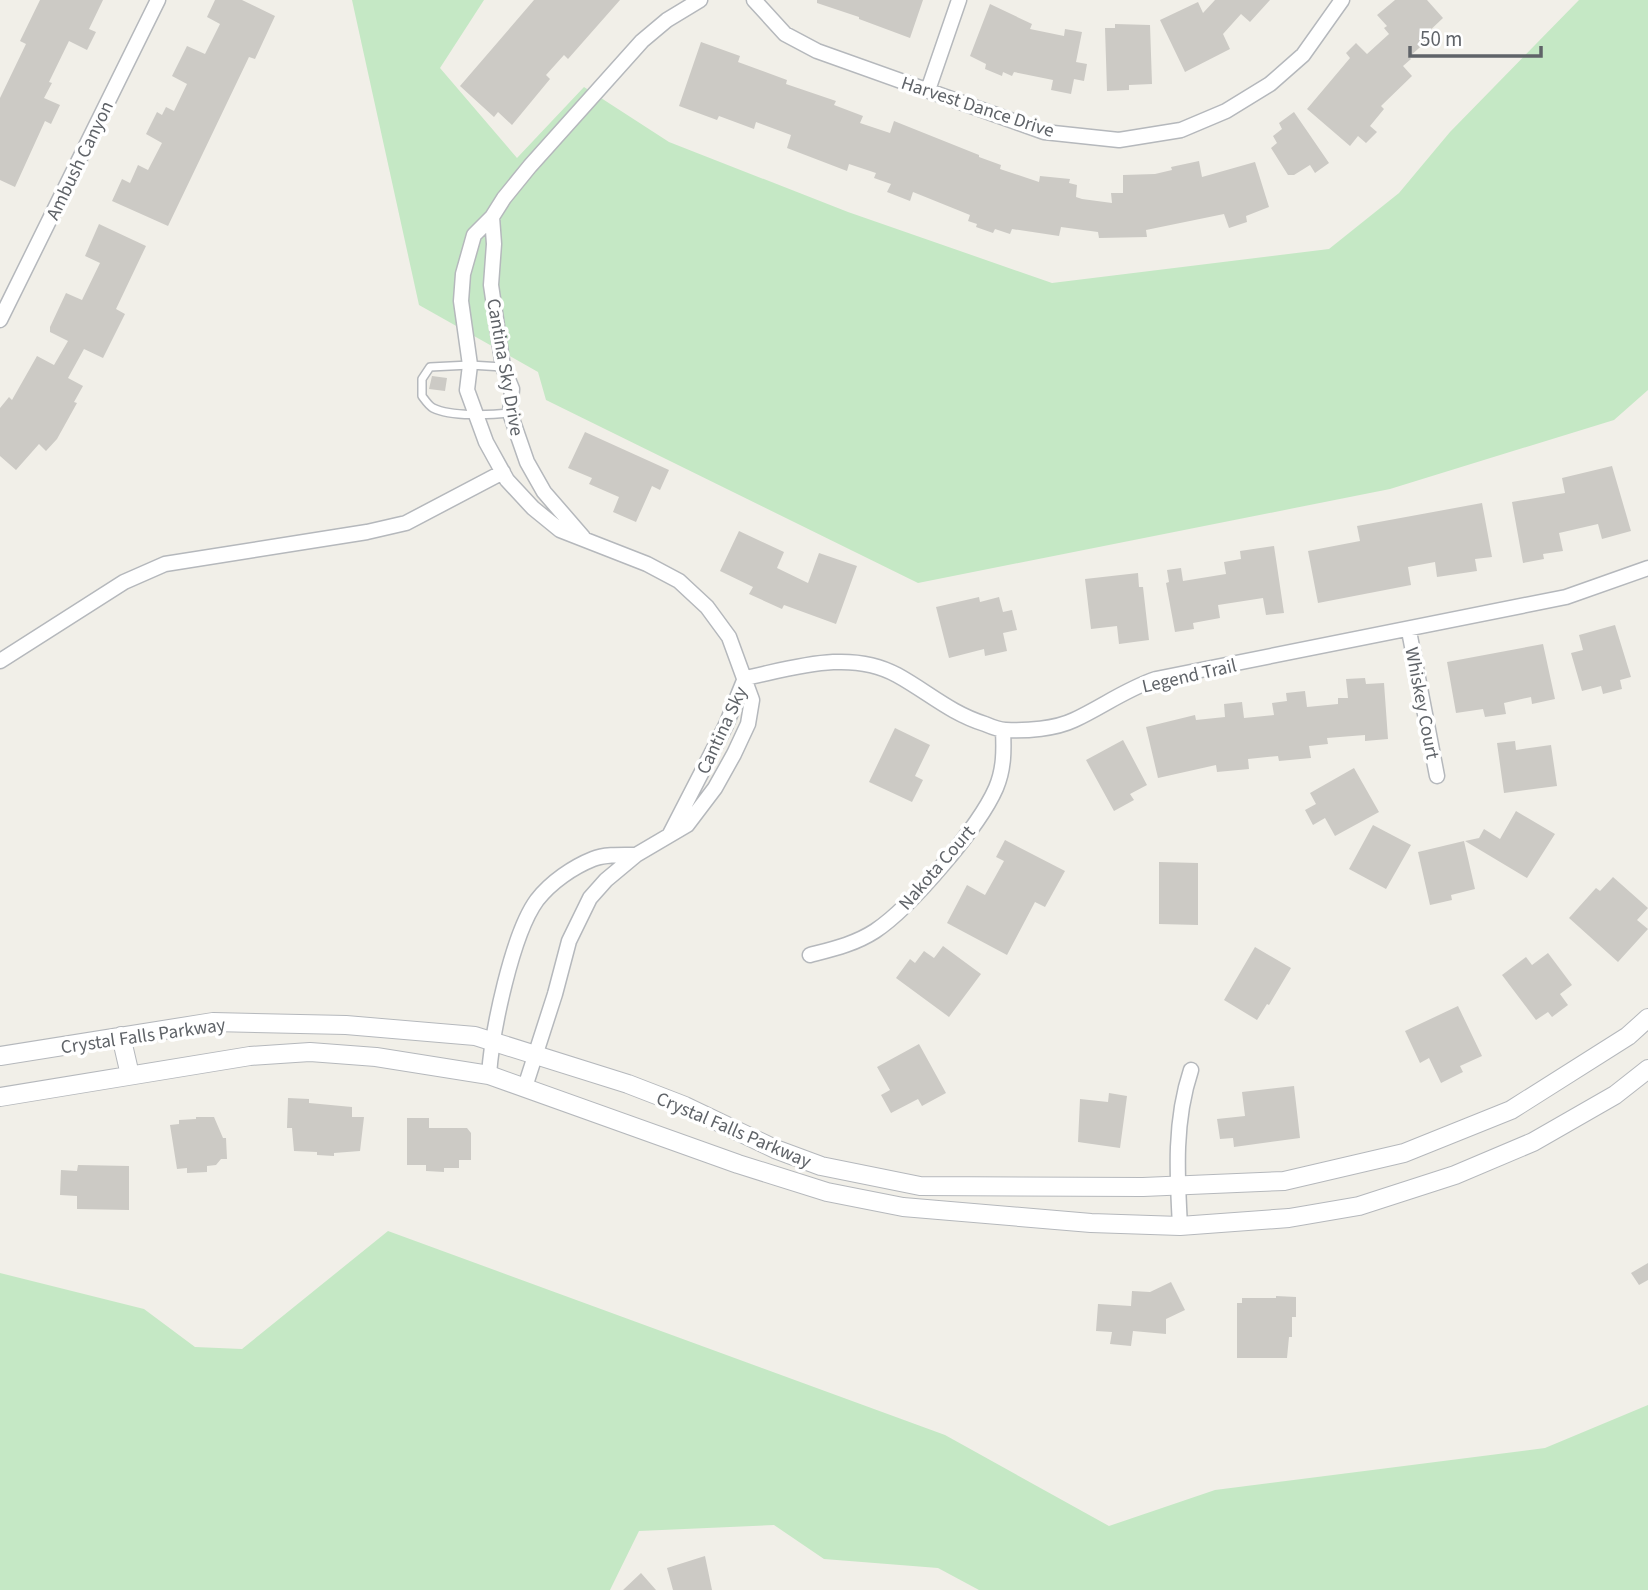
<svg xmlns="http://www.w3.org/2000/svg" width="1648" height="1590" viewBox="0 0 1648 1590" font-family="'Source Sans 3',sans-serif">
<rect width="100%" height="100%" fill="#f1efe8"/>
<path fill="#c5e8c5" d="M352,0h132l-44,68 77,90 67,-71 85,55 179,70 204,71 277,-34 70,-56 51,-61 129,-132h69v390l-34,30 -224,69 -472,94 -372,-183 -8,-28 -119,-67z
M388,1231l557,204 164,91 106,-36 330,-42 103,-43v185h-669l-41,-22 -114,-9 -50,-34 -135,6 -29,59h-610v-317l144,36 51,38 47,2z"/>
<path fill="#cccac5" d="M40,0h63l-14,29 7,3 -9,18 -18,-9 -20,41 3,1 -8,15 16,7 -9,19 -6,-3 -30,66 -15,-7v-82l26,-54 -6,-3z
M215,0h27l33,16 -20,43 -6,-2 -81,169 -56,-25 10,-22 8,4 8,-18 10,5 14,-27 -16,-9 11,-22 5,3 4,-8 8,4 13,-27 -15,-8 15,-30 18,8 15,-30 -13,-7z
M534,0h86l-52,59 -4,-4 -18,20 4,4 -38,46 -14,-13 -4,5 -34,-31z
M817,0h106l-13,38 -51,-19v-2l-42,-14z
M1215,0h55l-20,22 -9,-8 -18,20 7,15 -45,23 -25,-52 38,-18 5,11z
M1395,0h32l16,18 -20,19 4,4 -18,16 2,2 -8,7 9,10 -31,30 3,3 -14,17 7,6 -11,11 -8,-7 -8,10 -43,-37 43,-51 -4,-5 10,-10 11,11 22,-20 -5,-6 3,-2 -10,-11z
M990,4l42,20 -2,5 34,7 1,-7 17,3 -6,30 11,2 -3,17 -10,-2 -3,15 -20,-4 2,-10 -39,-8 -2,4 -9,-4 -1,4 -17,-7 1,-5 -16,-8z
M1115,24l35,1 2,59 -23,1v5l-22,1 -2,-63h10z
M701,42l39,14 -2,6 49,18 -1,4 50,17 -2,4 29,11 -3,7 30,10 4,-12 85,34v2l22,8 -1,4 39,13 1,-6 30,3 -1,4 8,2 -1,12 6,2 30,4 -1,-10h12v-18l32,-1 17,-4 -1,-3 28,-6 3,16 53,-15 14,45 -23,9 1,6 -18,6 -5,-14 -78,16 1,7 -48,1 -1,-6 -37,-5 -2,9 -47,-7 -2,5 -15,-5 -2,4 -17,-6 1,-3 -9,-3 2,-6 -57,-23 -3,9 -23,-9 4,-8 -17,-6 2,-5 -27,-9 -2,7 -60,-23 4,-13 -35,-13 -2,7 -35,-13 -2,4 -38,-14z
M1294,112l35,51 -14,10 -5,-8 -16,10h-6l-17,-27 6,-5 -4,-7 9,-7 -3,-6z
M99,224l47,22 -30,63 9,5 -22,44 -19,-9 -16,29 15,8 -9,16 3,1 -20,36 -11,12 -7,-7 -23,26 -16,-14v-48l9,-11 3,3 25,-44 17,9 14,-24 -18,-9v-5l16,-34 16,7 18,-37 -15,-7z
M432,376l15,2 -2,13 -16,-2z
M585,432l84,38 -9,20 -8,-4 -16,36 -23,-10 6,-15 -30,-13 3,-6 -24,-10z
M1612,466l19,65 -29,8 -4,-15 -39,9 4,18 -20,3 1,5 -21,4 -11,-61 53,-9 -3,-15z
M1482,503l10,54 -17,2 2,12 -40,6 -2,-15 -27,5 3,18 -93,18 -10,-52 52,-10 -3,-15z
M739,531l45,21 -7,16 31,15 11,-30 38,13 -21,58 -52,-19 -2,4 -33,-15 4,-7 -33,-16z
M1274,546l10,67 -18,2 -3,-17 -45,7 2,13 -27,5 1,6 -19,3 -9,-49 3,-1 -2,-12 14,-2 2,13 43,-7 -2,-12 17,-3 -1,-8z
M1138,573l1,14h4l6,53 -30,4 -2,-18 -26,3 -6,-50z
M979,597l1,5 19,-5 4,15 9,-2 5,20 -14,3 4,18 -22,5 -1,-7 -35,9 -13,-51z
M1615,625l16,52 -11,3 2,9 -19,5 -2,-8 -19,5 -11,-38 12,-3 -4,-15z
M1543,644l12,55 -23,5 -1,-7 -27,6 2,11 -21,3 -2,-8 -27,4 -9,-51z
M1365,678l1,6 18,-1 4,56 -23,2v-6l-38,3 1,6 -19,2 2,12 -32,3 -1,-5 -30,3 1,10 -32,3 -1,-7 -58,13 -12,-51 49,-12 1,5 29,-3 -1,-13 18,-2 2,16 30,-3 -2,-12 15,-2 -1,-8 19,-2 2,16 31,-3v-6h10l-2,-19z
M895,728l35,17 -15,31 8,4 -11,22 -43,-20z
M1123,740l24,45 -17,9 4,6 -20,11 -28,-51z
M1515,741l1,9 35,-5 6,41 -53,7 -7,-50z
M1354,768l25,44 -44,24 -10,-18 -12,7 -8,-15 11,-6 -6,-11z
M1516,811l39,23 -28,44 -62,-37 14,-3 5,-9 16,10z
M1373,825l38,20 -25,44 -37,-20z
M1005,840l60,31 -20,36 -10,-5 -28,53 -60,-32 20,-38 18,10 19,-34 -8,-4z
M1464,841l11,48 -24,6 1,5 -22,5 -12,-53z
M1159,862l39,1v62l-39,-1z
M1613,877l35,31 -11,12 11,9 -30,33 -49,-44 27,-30 4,3z
M943,946l38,28 -32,43 -53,-39 14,-19 5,4 9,-12 10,7z
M1255,947l36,21 -22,37 -2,-1 -10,16 -33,-20z
M1548,953l24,32 -12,9 8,11 -16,12 -4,-5 -12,8 -34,-45 24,-18 6,8z
M1458,1006l24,50 -22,10 3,6 -22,11 -12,-25 -9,5 -15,-32z
M919,1044l27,49 -24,13 -4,-7 -27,14 -10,-18 9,-5 -13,-23z
M1294,1086l6,52 -66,9 -1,-9 -13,1 -3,-20 28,-3 -3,-24z
M1109,1093l18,3 -7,52 -42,-6 2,-43 28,3z
M288,1098l21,1v4l43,4v10h12l-4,34 -26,2v3l-17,-1v-3l-23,-1 -2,-23h-5z
M196,1117h18l9,21h3l1,21h-6l-5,6 -9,1v6l-20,1v-5l-10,1 -7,-44 9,-1v-4l17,-1z
M407,1118h22v10h38l4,5v27h-12v8h-15v4l-18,-1v-6h-19z
M78,1165l51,1v44l-52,-1v-13l-17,-1 1,-25 16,1z
M1648,1263v17l-9,5 -8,-12z
M1171,1282l14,28 -19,9v15l-33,-3 -2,15 -21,-2 2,-12 -16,-1 2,-27 33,2 1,-15 18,1z
M1276,1296l20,1v20h-4v20h-3l-2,21h-50v-55h5v-5h34z
M705,1556l7,34h-39l-6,-22z
M641,1573l15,17h-33z"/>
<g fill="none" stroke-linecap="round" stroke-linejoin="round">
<defs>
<path id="service" d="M503,367l-33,-2 -40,2 -8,12v17c3,4 7,10 11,12 18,9 58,7 77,5"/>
<path id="minor" d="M754,0l31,34 32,17 227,81 75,8 62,-10 45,-19 44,-27 33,-29 39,-55
M928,90l31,-90
M492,217l2,27 -3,41 12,82 9,22 -2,24 17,49 17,30 39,45
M0,320l158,-320
M1409,631l28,145
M0,661l124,-79 41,-18 202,-32 39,-9 97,-51
M745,678c49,-10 105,-29 152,-3 31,17 53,38 88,49 7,3 14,6 21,6 21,1 49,-1 68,-10 28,-13 52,-31 82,-41l410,-82 82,-29
M670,834l56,-109 19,-47
M810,955c23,-6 45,-11 65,-24 36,-24 104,-104 121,-143 8,-19 8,-37 7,-58
M489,1075c3,-44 23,-141 48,-175 14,-18 36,-33 56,-41 12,-5 30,-4 43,-4
M525,1087l30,-93 14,-53 21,-43 16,-18 30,-25 51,-30 28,-37 19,-34 14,-30 4,-24 -23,-63 -22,-30 -28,-26 -32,-17 -87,-34 -27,-22 -26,-28 -21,-38 -19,-52 3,-25 -9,-64 2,-27 11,-39 18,-18 12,-19 26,-32 112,-125 25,-21 33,-20
M1180,1226c-3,-53 -6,-105 11,-156"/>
<path id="tertiary" d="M121,1036l9,39
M0,1056l213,-34 133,3 129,11 153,48 57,22 90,43 46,17 99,20 223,1 141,-6 120,-28 107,-43 117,-74 20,-18
M0,1097l250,-41 60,-4 66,5 113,18 249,89 89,28 76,15 188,16 89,3 109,-8 70,-12 96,-31 78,-33 82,-47 33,-26"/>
</defs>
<use href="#service" stroke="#b5b8bc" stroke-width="10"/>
<use href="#minor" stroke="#b5b8bc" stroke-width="17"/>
<use href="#tertiary" stroke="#b5b8bc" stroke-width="20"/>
<use href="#service" stroke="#fff" stroke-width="7"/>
<use href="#minor" stroke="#fff" stroke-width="14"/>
<use href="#tertiary" stroke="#fff" stroke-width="18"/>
</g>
<g text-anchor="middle" stroke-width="7" stroke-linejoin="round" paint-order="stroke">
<g font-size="19" fill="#5f6368" stroke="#fff">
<text transform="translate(978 106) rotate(18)" y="7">Harvest Dance Drive</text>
<text transform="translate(79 160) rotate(-64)" y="7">Ambush Canyon</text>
<text transform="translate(506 367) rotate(80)" y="7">Cantina Sky Drive</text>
<text transform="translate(1189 675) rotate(-13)" y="7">Legend Trail</text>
<text transform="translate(1423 703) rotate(79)" y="7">Whiskey Court</text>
<text transform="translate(721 730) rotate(-65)" y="7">Cantina Sky</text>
<text transform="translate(936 867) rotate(-49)" y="7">Nakota Court</text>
<text transform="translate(143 1035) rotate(-8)" y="7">Crystal Falls Parkway</text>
<text transform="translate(734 1129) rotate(23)" y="7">Crystal Falls Parkway</text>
</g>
</g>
<path d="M1410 46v10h131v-10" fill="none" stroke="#5f6368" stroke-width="3.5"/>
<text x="1420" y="46" font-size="21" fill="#5f6368" stroke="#ffffff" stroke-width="5" paint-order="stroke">50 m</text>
</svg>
